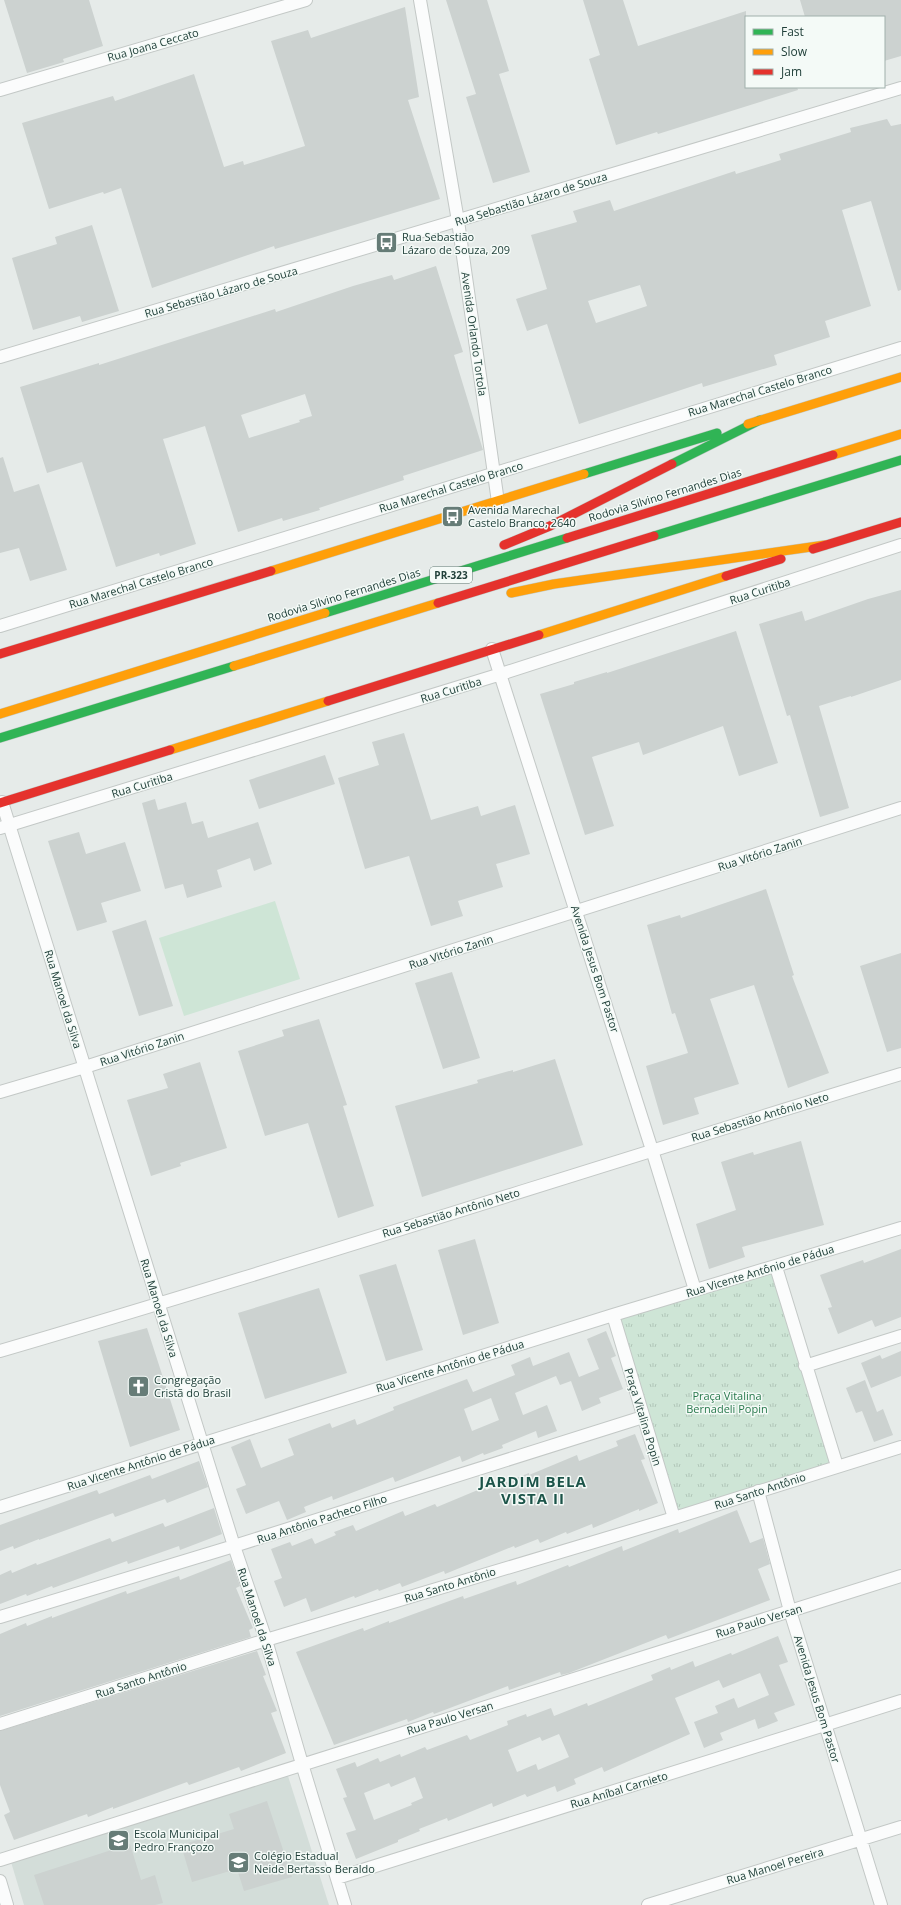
<svg xmlns="http://www.w3.org/2000/svg" width="901" height="1905" viewBox="0 0 901 1905" font-family="'Open Sans',sans-serif">
<defs>
<pattern id="park-tufts" width="24" height="20" patternUnits="userSpaceOnUse"><rect width="24" height="20" fill="#cee5d6"/><path d="M3 7l-1-3M5 7V3M7 7l1-3M15 17l-1-3M17 17v-4M19 17l1-3" fill="none" stroke="#b1c6b8"/></pattern>
</defs>
<rect width="100%" height="100%" fill="#e6ebe9"/>
<path fill="#d3ddd9" d="M288,1776l41,129h-305l-13,-43z"/>
<path fill="#cee5d6" d="M275,901l25,78 -116,37 -25,-78z"/>
<path fill="url(#park-tufts)" d="M776,1267l61,199 -163,52 -61,-203z"/>
<path fill="#ccd2d0" fill-rule="evenodd" d="M4,0h85l14,46 -40,13 1,3 -37,11z
M446,0h41l22,71 -10,3 31,98 -37,11 -27,-86 10,-3z
M583,0h40l15,46 108,-35v76h51l1,3 -140,44 -1,-2 -41,13 -27,-86 11,-4z
M800,0h101v56l-17,5v-44h-79z
M405,7l14,90 -11,3 32,99 -165,50 -1,-3 -122,42 -31,-100 -17,6 -1,-2 -54,17 -27,-86 91,-27 2,5 79,-27 30,93 19,-6 1,4 61,-19 -34,-105 37,-11 3,8z
M887,119l4,7 10,-2v166l-3,1 -27,-90 -29,9 29,96 -46,15 5,16 -56,18 3,10 -74,22 -1,-4 -123,41 -32,-100 -20,7 -11,-32 31,-10 -16,-54 46,-13 -4,-11 37,-11 4,11 121,-40 1,3 45,-14 -2,-6 72,-22 -1,-4zM640,285l7,21 -51,17 -8,-22z
M92,225l27,86 -37,11 -2,-6 -47,14 -21,-72 45,-14 -2,-7z
M436,266l27,86 -9,3 29,95 -80,26 1,4 -85,28 1,2 -37,11 -1,-3 -44,14 -33,-106 -38,12 -4,1 33,105 -36,12 -1,-3 -43,14 -34,-105 -35,11 -27,-86 79,-24v2l176,-56 1,3 77,-26 39,-11 2,5zM305,394l7,22 -13,4 1,2 -51,16 -8,-23z
M3,457l11,35 25,-8 28,86 -37,11 -11,-33 -19,5v-95z
M901,590v90l-50,17v-1l-32,10 30,102 -29,9 -30,-102 -3,1 -28,-92 43,-13 3,10 63,-22z
M736,631l42,132 -39,13 -16,-50 -80,29 -4,-13 -47,15 22,69 -29,9 -45,-141 34,-10v-2l33,-10v1z
M404,733l27,87 47,-14 3,10 34,-11 15,49 -34,10 7,23 -45,14 5,15 -32,10 -22,-70 -44,13 -27,-91 41,-13 -7,-23z
M325,755l10,29 -76,25 -10,-29z
M155,799l3,11 28,-8 6,22 11,-3 5,17 50,-16 14,42 -18,7 -4,-13 -33,12 5,17 -35,11 -4,-14 -18,5 -23,-86z
M79,832l7,22 39,-12 16,49 -40,12 6,19 -30,9 -29,-90z
M766,889l28,86 -2,1 37,97 -41,15 -34,-103 -44,14 29,85 -45,14 5,16 -36,11 -17,-59 42,-13 -13,-40 -3,1 -25,-89 33,-10 1,3z
M146,920l27,86 -34,10 -27,-85z
M901,953v95l-14,4 -27,-86z
M452,972l28,86 -37,11 -28,-86z
M319,1019l28,86 -4,1 31,100 -36,12 -30,-95 -43,13 -27,-85 46,-15 -2,-6z
M555,1059l28,86 -161,52 -27,-91 83,-23 -1,-3 36,-10v2z
M200,1062l27,86 -47,15 1,3 -30,10 -24,-76 41,-12 -5,-14z
M801,1141l23,84 -82,22 3,10 -36,12 -13,-45 40,-14 -15,-48 32,-10 1,3z
M475,1239l24,84 -36,12 -25,-85z
M901,1249v68l-26,10 -3,-7 -34,14 -10,-26 4,-1 -12,-32 43,-15 1,3z
M396,1264l27,86 -37,11 -27,-86z
M319,1288l28,85 -82,26 -27,-86z
M147,1328l33,102 -50,17 -32,-106z
M606,1331l10,25 -5,2 12,31 -24,9 2,5 -19,8 -11,-30 -11,4 -4,-9 -41,17 8,22 24,-10 10,26 -19,7 -2,-7 -34,14 1,3 -19,7 -1,-2 -21,9 -2,-6 -65,26 -2,-5 -60,23 -1,-4 -28,11 2,5 -19,8 -8,-19 -33,13 -10,-25 10,-4 -15,-38 19,-8 11,29 33,-13 -6,-16 42,-16 2,5 23,-9 2,6 37,-15 -1,-3 74,-28 6,13 42,-17 -4,-10 19,-8 3,9 36,-14 10,25 20,-8 -12,-30zM491,1398l8,22 -27,11 -8,-22z
M901,1351v25l-30,12 -10,-25 19,-8 2,4z
M865,1380l12,32 6,-3 10,26 -19,7 -12,-31 -6,2 -10,-25z
M635,1434l10,25 -4,1 17,43 -19,8v-2l-46,19 -1,-4 -25,10 -1,-2 -26,11 -2,-4 -23,9 -1,-2 -69,28 -1,-3 -42,16 -2,-4 -21,8 -1,-2 -23,9 -1,-2 -43,16 -5,-14 -22,9 -10,-26 8,-3 -11,-29 19,-7 2,4 20,-8 3,6 21,-9 -2,-3 19,-7 3,6 47,-20 2,5 30,-12 2,3 48,-20 1,3 43,-17v2l48,-20 2,6 39,-15 -2,-5z
M199,1461l9,26 -41,16 -2,-4 -50,18 -2,-4 -74,27v-1l-25,10 -1,-3 -13,5v-26l97,-35 2,4 51,-19 2,4z
M214,1508l8,26 -42,16 -1,-4 -51,18 -1,-3 -74,27 -1,-2 -25,10 -1,-2 -26,10v-29l11,-5 1,3 24,-10 1,2 73,-27 2,4 51,-19 2,4z
M737,1510l13,33 13,-5 7,26 -12,5 12,31 -102,39 -2,-4 -97,38 -8,2 -1,-3 -51,18 -1,-4 -74,28 -1,-2 -25,10 -1,-3 -73,26 -38,-93 67,-24 1,3 25,-10v2l74,-27 1,3 52,-18 1,4 51,-20 1,2 53,-21 1,5 55,-22 1,4z
M231,1560l9,26 -4,2 17,40 -4,2 2,7 -251,79v-82l26,-11 1,3 25,-10v2l74,-27 1,3 52,-18 1,4z
M778,1636l10,26 -9,3 16,40 -21,8 4,8 -20,8 -3,-10 -35,14 3,7 -19,8 -10,-26 24,-9 -3,-7 19,-8 4,10 31,-13 -9,-22 -37,15 -4,-8 -44,18 15,36 -86,38 -2,-5 -28,12 2,5 -19,8 -2,-6 -28,11 -2,-3 -32,13 -1,-4 -44,18 -1,-3 -28,11 1,2 -22,9v2l-42,17 -10,-26 10,-3 -13,-32 4,-1 -11,-28 19,-7 2,5 21,-9 2,4 20,-8 1,3 24,-10 2,3 40,-15 3,5 38,-15 -1,-4 19,-7 1,3 24,-9 3,8 33,-13 1,3 65,-26 -2,-5 19,-8 1,3 22,-9 2,6 36,-14 1,2zM559,1734l10,23 -31,13 -2,-6 -19,8 -9,-22 32,-13 2,4zM415,1777l8,21 -12,5 1,2 -38,15 -10,-27 25,-10 2,4z
M257,1651l9,24 -3,1 14,35 -6,2 15,40 -45,18 -2,-4 -50,18 -2,-3 -74,27v-2l-25,10 -1,-3 -73,26 -10,-25 6,-3 -10,-27v-54z
M267,1801l25,76 -48,14 -7,-22 -45,13 -11,-37 53,-16 -5,-15z
M130,1844l11,36 14,-5 8,28 -8,2h-111l-10,-30z"/>
<g fill="none" stroke-linecap="round" stroke-linejoin="round">
<defs>
<path id="street" d="M420,0l38,221 40,281
M0,90l306,-90
M0,357l901,-269
M0,626l901,-278
M492,649l160,501 43,140
M2,802l232,744 32,94 36,124 43,141
M0,828l501,-154 400,-129
M0,1092l85,-25 816,-259
M776,1267l61,199
M613,1315l61,203
M0,1351c302,-88 600,-186 901,-277
M805,1366l96,-30
M758,1491l32,120 91,294
M0,1507l613,-192 288,-87
M0,1617l234,-71 409,-129
M0,1724l266,-84 408,-122 227,-71
M0,1860l901,-284
M337,1878l564,-177
M0,1881l7,24
M648,1905l253,-78"/>
<path id="fast" d="M672,464l88,-44
M584,474l133,-41
M654,536l247,-76
M325,613l242,-75
M0,738l234,-72"/>
<path id="slow" d="M748,424l153,-47
M833,455l68,-21
M271,571l313,-97
M511,593l43,-9 271,-39
M539,635l187,-59
M234,666l204,-63
M0,714l325,-101
M170,750l158,-49"/>
<path id="jam" d="M567,538l266,-83
M504,545l46,-19 122,-62
M813,549l88,-27
M726,576l55,-17
M438,603l216,-67
M0,654l271,-83
M328,701l211,-66
M0,803l170,-53"/>
</defs>
<use href="#street" stroke="#c3c8c6" stroke-width="14"/>
<use href="#fast" stroke="#c1c9c6" stroke-width="10"/>
<use href="#slow" stroke="#c1c9c6" stroke-width="10"/>
<use href="#jam" stroke="#c1c9c6" stroke-width="10"/>
<use href="#street" stroke="#fbfcfc" stroke-width="12"/>
<use href="#fast" stroke="#30b455" stroke-width="9"/>
<use href="#slow" stroke="#ff9f0a" stroke-width="9"/>
<use href="#jam" stroke="#e5322d" stroke-width="9"/>
</g>
<defs>
<symbol id="bus-square" viewBox="-11 -11 22 22"><rect x="-9" y="-9" width="18" height="18" rx="4" fill="#667c77" stroke="#f4faf7"/><path d="M-5-6H5V4H4V6H2V4H-2V6H-4V4H-5ZM-3.5-4V0h7V-4ZM-3.5 1.2v1.5H-2V1.2ZM2 1.2v1.5H3.5V1.2Z" fill="#fff"/></symbol>
<symbol id="church-square" viewBox="-11 -11 22 22"><rect x="-9" y="-9" width="18" height="18" rx="4" fill="#667c77" stroke="#f4faf7"/><path d="M-1.2-6h2.4v3.5h3.3v2.4h-3.3V6h-2.4V-.1h-3.3v-2.4h3.3Z" fill="#fff"/></symbol>
<symbol id="school-square" viewBox="-11 -11 22 22"><rect x="-9" y="-9" width="18" height="18" rx="4" fill="#667c77" stroke="#f4faf7"/><path d="M0-5L7-2L0 1L-7-2ZM-4 1L0 2.5L4 1V4Q0 6-4 4Z" fill="#fff"/></symbol>
</defs>
<g fill-rule="evenodd">
<use href="#bus-square" x="374" y="230" width="25" height="25"/>
<use href="#bus-square" x="440" y="504" width="25" height="25"/>
<use href="#church-square" x="126" y="1374" width="25" height="25"/>
<use href="#school-square" x="106" y="1828" width="25" height="25"/>
<use href="#school-square" x="226" y="1850" width="25" height="25"/>
</g>
<g text-anchor="middle" stroke-width="3" stroke-linejoin="round" paint-order="stroke">
<rect fill="#f4faf7" stroke="#607873" stroke-width="1" x="430" y="567" width="42" height="16" rx="3"/>
<g font-size="10" font-weight="bold" fill="#21403a">
<text x="451" y="579">PR-323</text>
</g>
<g font-size="11" fill="#21403a" stroke="#f4faf7">
<text transform="translate(153 45) rotate(-16)" y="4">Rua Joana Ceccato</text>
<text transform="translate(531 199) rotate(-17)" y="4">Rua Sebastião Lázaro de Souza</text>
<text transform="translate(221 292) rotate(-16)" y="4">Rua Sebastião Lázaro de Souza</text>
<text transform="translate(474 334) rotate(82)" y="4">Avenida Orlando Tortola</text>
<text transform="translate(760 391) rotate(-17)" y="4">Rua Marechal Castelo Branco</text>
<text transform="translate(451 487) rotate(-17)" y="4">Rua Marechal Castelo Branco</text>
<text transform="translate(665 495) rotate(-17)" y="4">Rodovia Silvino Fernandes Dias</text>
<text transform="translate(141 583) rotate(-17)" y="4">Rua Marechal Castelo Branco</text>
<text transform="translate(760 591) rotate(-18)" y="4">Rua Curitiba</text>
<text transform="translate(344 595) rotate(-17)" y="4">Rodovia Silvino Fernandes Dias</text>
<text transform="translate(451 690) rotate(-17)" y="4">Rua Curitiba</text>
<text transform="translate(142 785) rotate(-17)" y="4">Rua Curitiba</text>
<text transform="translate(760 854) rotate(-18)" y="4">Rua Vitório Zanin</text>
<text transform="translate(451 952) rotate(-18)" y="4">Rua Vitório Zanin</text>
<text transform="translate(595 969) rotate(72)" y="4">Avenida Jesus Bom Pastor</text>
<text transform="translate(63 999) rotate(73)" y="4">Rua Manoel da Silva</text>
<text transform="translate(142 1049) rotate(-18)" y="4">Rua Vitório Zanin</text>
<text transform="translate(760 1117) rotate(-17)" y="4">Rua Sebastião Antônio Neto</text>
<text transform="translate(451 1213) rotate(-17)" y="4">Rua Sebastião Antônio Neto</text>
<text transform="translate(760 1271) rotate(-17)" y="4">Rua Vicente Antônio de Pádua</text>
<text transform="translate(159 1308) rotate(73)" y="4">Rua Manoel da Silva</text>
<text transform="translate(450 1366) rotate(-17)" y="4">Rua Vicente Antônio de Pádua</text>
<text transform="translate(643 1417) rotate(73)" y="4">Praça Vitalina Popin</text>
<text transform="translate(141 1463) rotate(-18)" y="4">Rua Vicente Antônio de Pádua</text>
<text transform="translate(760 1491) rotate(-18)" y="4">Rua Santo Antônio</text>
<text transform="translate(322 1519) rotate(-18)" y="4">Rua Antônio Pacheco Filho</text>
<text transform="translate(450 1585) rotate(-17)" y="4">Rua Santo Antônio</text>
<text transform="translate(257 1617) rotate(72)" y="4">Rua Manoel da Silva</text>
<text transform="translate(759 1621) rotate(-17)" y="4">Rua Paulo Versan</text>
<text transform="translate(141 1680) rotate(-18)" y="4">Rua Santo Antônio</text>
<text transform="translate(817 1699) rotate(73)" y="4">Avenida Jesus Bom Pastor</text>
<text transform="translate(450 1718) rotate(-17)" y="4">Rua Paulo Versan</text>
<text transform="translate(619 1790) rotate(-17)" y="4">Rua Aníbal Carnieto</text>
<text transform="translate(775 1866) rotate(-17)" y="4">Rua Manoel Pereira</text>
</g>
<g font-size="11" fill="#21403a" stroke="#f4faf7" text-anchor="start">
<text x="402" y="241">Rua Sebastião<tspan x="402" dy="13">Lázaro de Souza, 209</tspan></text>
<text x="468" y="514">Avenida Marechal<tspan x="468" dy="13">Castelo Branco, 2640</tspan></text>
<text x="154" y="1384">Congregação<tspan x="154" dy="13">Cristã do Brasil</tspan></text>
<text x="134" y="1838">Escola Municipal<tspan x="134" dy="13">Pedro Françozo</tspan></text>
<text x="254" y="1860">Colégio Estadual<tspan x="254" dy="13">Neide Bertasso Beraldo</tspan></text>
</g>
<g font-size="11" fill="#29794d" stroke="#f4faf7">
<text x="727" y="1400">Praça Vitalina<tspan x="727" dy="13">Bernadeli Popin</tspan></text>
</g>
<g font-size="15" font-weight="bold" letter-spacing="1" fill="#1c5449" stroke="#f4faf7">
<text x="533" y="1487">JARDIM BELA<tspan x="533" dy="17">VISTA II</tspan></text>
</g>
</g>
<rect x="745" y="16" width="140" height="72" fill="#f4faf7" stroke="#a0b0ab"/>
<rect x="753" y="29" width="20" height="6" fill="#30b455" stroke="#a0b0ab"/>
<text x="781" y="36" font-size="12" fill="#21403a">Fast</text>
<rect x="753" y="49" width="20" height="6" fill="#ff9f0a" stroke="#a0b0ab"/>
<text x="781" y="56" font-size="12" fill="#21403a">Slow</text>
<rect x="753" y="69" width="20" height="6" fill="#e5322d" stroke="#a0b0ab"/>
<text x="781" y="76" font-size="12" fill="#21403a">Jam</text>
</svg>
